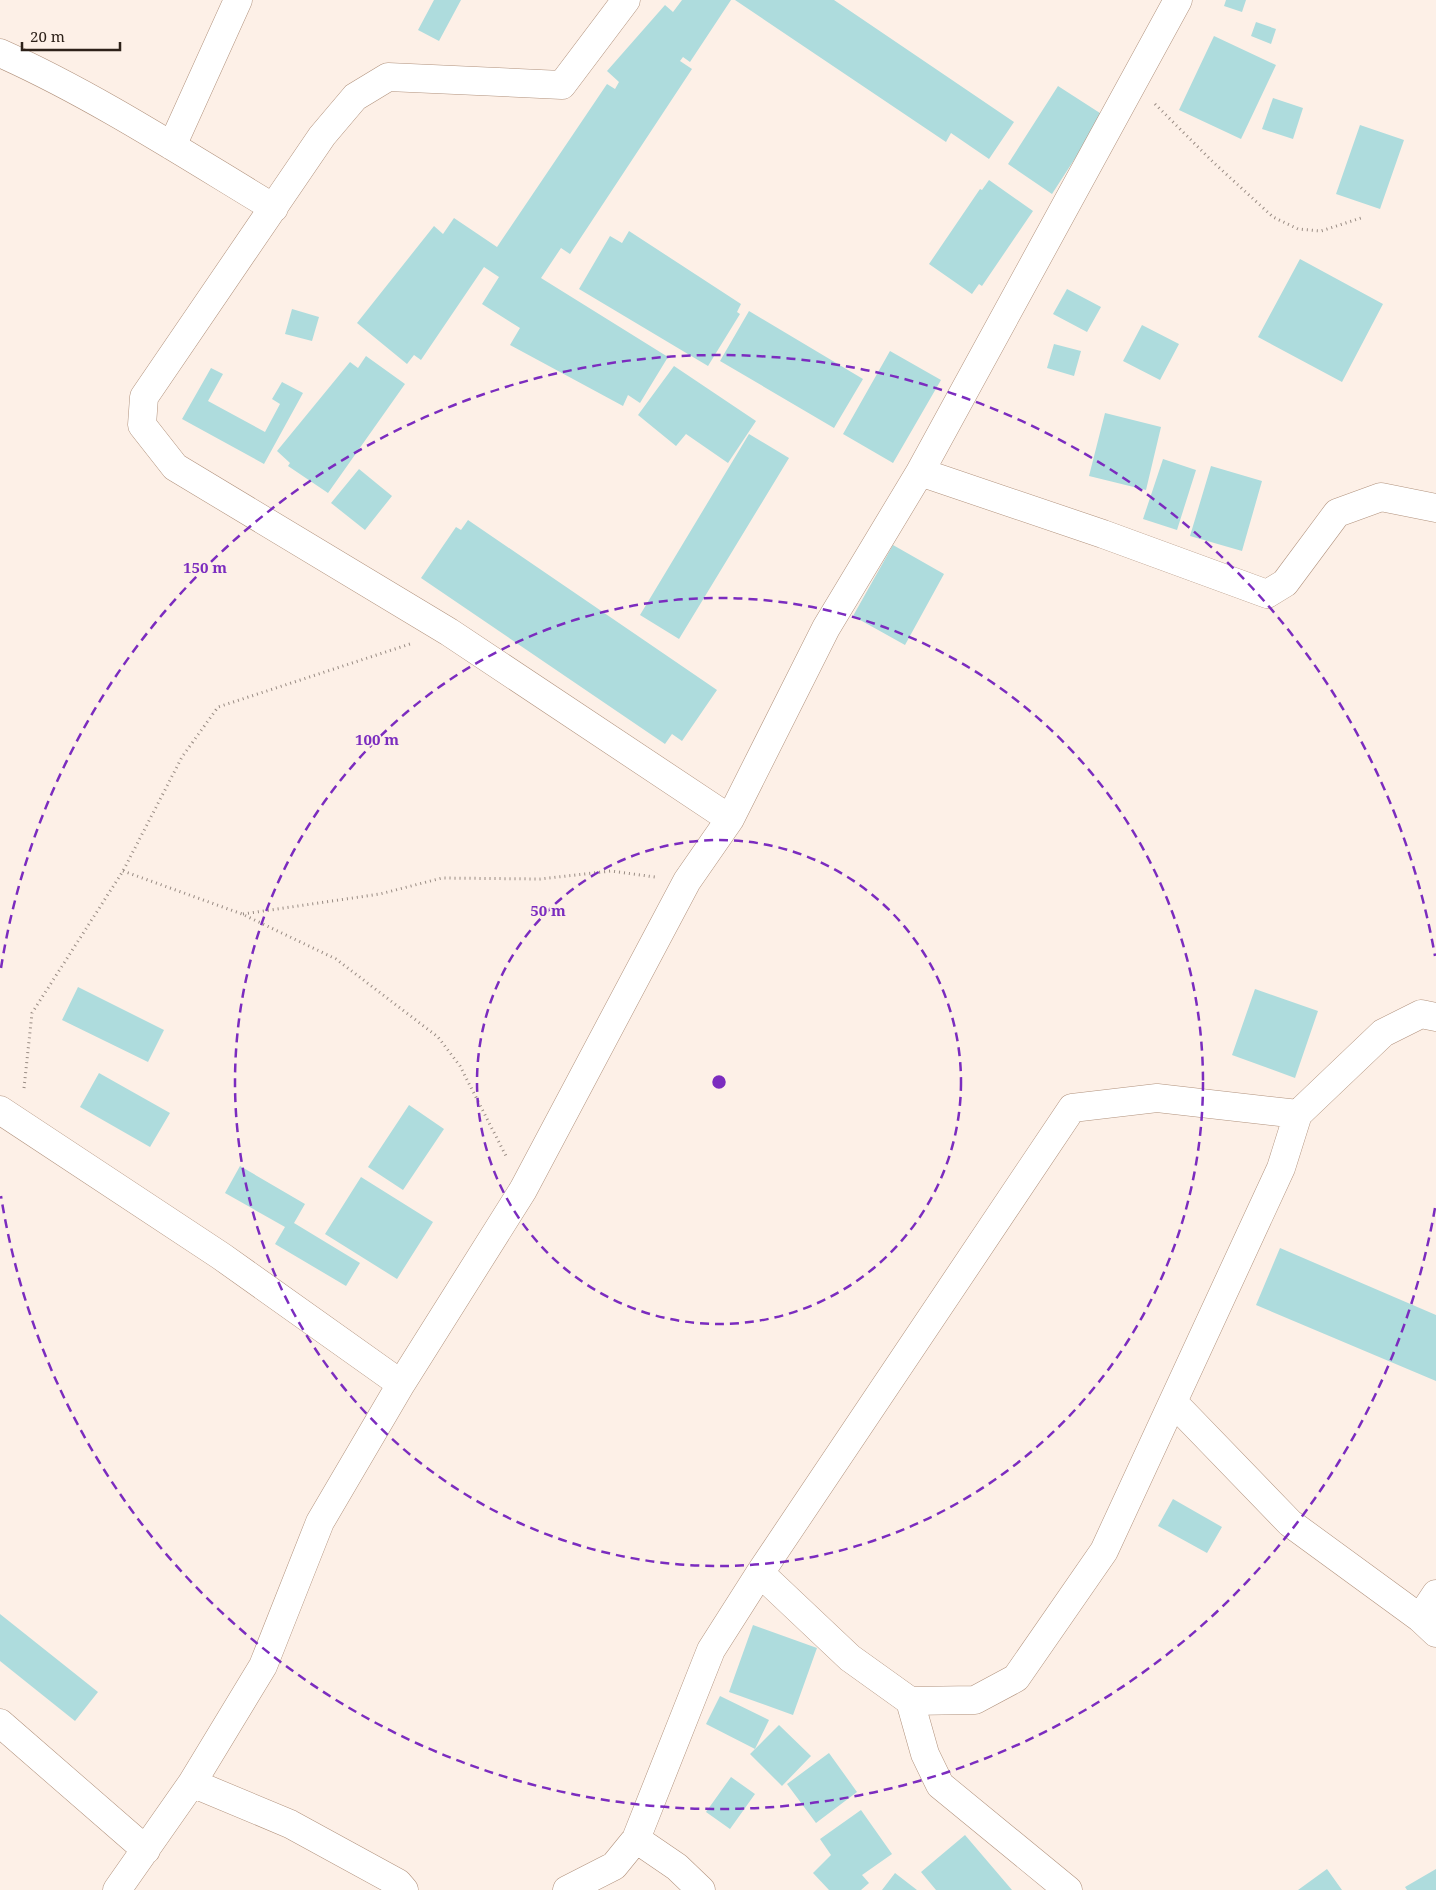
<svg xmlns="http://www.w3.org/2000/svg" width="1436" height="1890" viewBox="0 0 1436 1890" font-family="'Noto Serif',serif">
<rect width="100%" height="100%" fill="#fdf0e7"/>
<path fill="#aedcdd" d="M434,0h27l-22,41 -21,-11z
M682,0h49l-41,62 -7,-5 -3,4 12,8 -122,185 -9,-6 -20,30 127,79 -28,46 -12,-8 -5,11 -113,-61 10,-17 -38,-24 17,-27 -15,-10 -63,93 -7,-5 -7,9 -50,-41 77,-97 9,8 11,-16 43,29 110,-163 8,5 4,-7 -12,-11 58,-66 8,7z
M735,0h99l180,122 -25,37 -38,-26 -5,9z
M1226,0h20l-4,12 -18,-6z
M1256,22l20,7 -5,15 -20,-8z
M1214,36l62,29 -35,74 -62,-29z
M1058,86l45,29 -51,79 -44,-30z
M1273,98l30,10 -10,31 -31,-10z
M1360,125l44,15 -24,69 -44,-15z
M989,180l44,31 -51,75 -3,-2 -7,10 -43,-30 51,-75 2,1z
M629,231l112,73 -4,8 3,2 -32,52 -129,-77 31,-53 12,7z
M1300,259l83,45 -41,78 -84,-45z
M1067,289l34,18 -14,25 -34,-18z
M292,309l27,8 -7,24 -27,-7z
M749,311l114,68 -29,49 -114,-67z
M1142,325l37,19 -19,36 -37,-19z
M1054,344l27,7 -7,25 -27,-8z
M890,351l51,29 -48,83 -50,-29z
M366,356l39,28 -77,109 -40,-27 2,-3 -13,-12 73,-89 8,6z
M674,366l82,55 -28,42 -42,-29 -10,12 -38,-31z
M211,368l12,6 -15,27 57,31 15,-28 -8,-5 10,-17 21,11 -39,71 -82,-45z
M1105,413l56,14 -15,63 -57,-14z
M749,434l40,24 -110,181 -39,-24z
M1163,459l33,11 -19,60 -34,-11z
M1211,466l51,15 -20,70 -52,-15z
M359,469l33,27 -27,34 -34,-27z
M468,520l249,170 -35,51 -10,-7 -7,10 -244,-166 35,-51 5,3z
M893,545l51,29 -39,71 -52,-29z
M78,987l86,43 -16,32 -86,-42z
M1255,989l63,22 -23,67 -63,-23z
M99,1073l71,40 -20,34 -70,-40z
M409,1105l35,24 -41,61 -35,-23z
M240,1166l65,38 -11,19 66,40 -14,23 -71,-42 10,-17 -60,-34z
M361,1177l72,45 -36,57 -72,-45z
M1280,1248l156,67v66l-180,-76z
M1173,1499l49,28 -15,26 -49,-27z
M0,1614l98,78 -23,29 -75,-60z
M753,1625l64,23 -24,67 -64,-23z
M720,1696l49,24 -14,29 24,-24 32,31 -29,30 -32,-32 5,-5 -49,-25z
M829,1753l28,39 -41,31 -29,-39z
M731,1777l24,17 -25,35 -24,-17z
M861,1810l31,44 -30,21 7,8 -8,7h-32l-16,-17 18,-18 -11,-16z
M965,1835l47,55h-76l-15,-18z
M1327,1869l15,21h-44z
M1436,1869v21h-29l-2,-3z
M895,1873l22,17h-35z"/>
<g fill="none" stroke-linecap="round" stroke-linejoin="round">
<defs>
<path id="minor" d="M626,0l-64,85 -174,-8 -33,20 -33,39 -178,261 -2,28 33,42 274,165 281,187
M0,53c94,42 186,102 274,155
M172,146l66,-146
M920,472l183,62 164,60 18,-11 52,-70 44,-16 55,11
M0,1110l221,146 180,128
M1173,1402l117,121 130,95 16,15
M760,1573l90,85 60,43 65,-1 41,-22 88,-127 177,-383 17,-54
M1420,1618l16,-24
M910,1701l15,53 15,31 128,105
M0,1723l146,127
M192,1783l98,41 108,59 6,7
M636,1839l41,28 24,23
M117,1890l75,-107 71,-117 57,-144 81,-138 122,-194 164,-309 43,-62 96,-191 94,-156 258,-472
M567,1890l47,-24 22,-27 75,-189 49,-77 312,-465 85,-10 141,16 85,-81 38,-19 15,3"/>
</defs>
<use href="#minor" stroke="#b1927d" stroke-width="29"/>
<path stroke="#988b83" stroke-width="3" stroke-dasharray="1 4" stroke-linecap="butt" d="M1155,104l58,58 60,55 25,12 23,2 40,-13
M123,871l119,43 94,45 102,78 22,29 46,90
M243,914l137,-20 62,-16 98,1 71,-8 44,6
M24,1088l8,-75 91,-142 59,-114 36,-50 192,-63"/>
<use href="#minor" stroke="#fff" stroke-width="28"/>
</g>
<g fill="none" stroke="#7b2cbf" stroke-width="2.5" stroke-dasharray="9 6">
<circle cx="719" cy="1082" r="242"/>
<circle cx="719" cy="1082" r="484"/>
<path d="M1435 1208A727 727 0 0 1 1 1196M1 968A727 727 0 0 1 1435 956"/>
</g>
<circle cx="719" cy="1082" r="8" fill="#7b2cbf" stroke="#fdf0e7" stroke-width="2.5"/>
<g font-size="15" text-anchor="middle" font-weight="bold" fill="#7b2cbf" stroke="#fdf0e7" stroke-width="4" stroke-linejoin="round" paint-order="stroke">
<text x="205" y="573">150 m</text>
<text x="377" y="745">100 m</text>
<text x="548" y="916">50 m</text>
</g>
<path d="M22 42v8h98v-8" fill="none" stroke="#2d2119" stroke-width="2.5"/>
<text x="30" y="42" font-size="15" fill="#2d2119" stroke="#fdf0e7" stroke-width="4" paint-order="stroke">20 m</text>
</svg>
